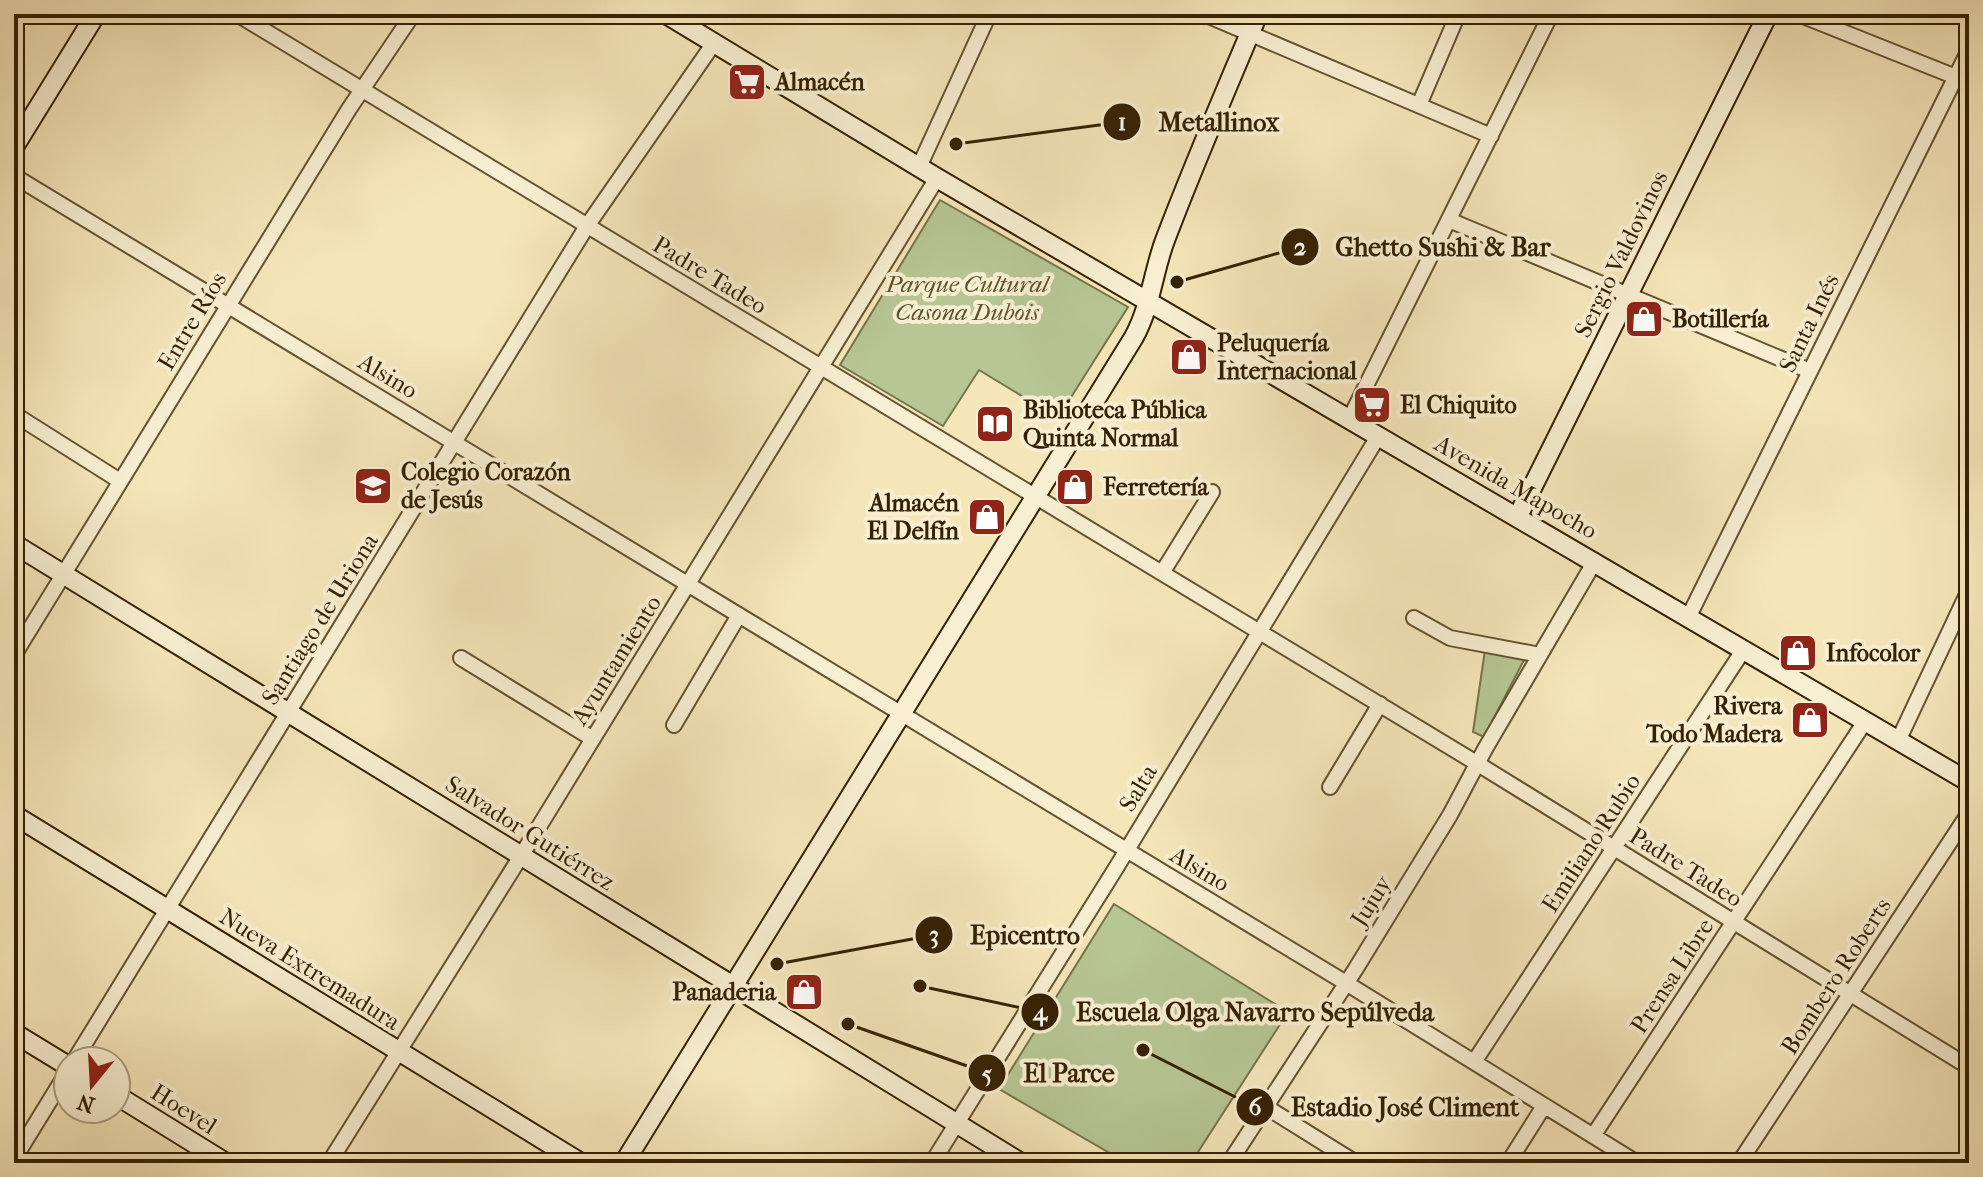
<svg xmlns="http://www.w3.org/2000/svg" width="1983" height="1177" viewBox="0 0 1983 1177" font-family="'IM FELL French Canon',serif">
<rect width="100%" height="100%" fill="#f5e6ba"/>
<filter id="stains"><feTurbulence type="fractalNoise" baseFrequency=".0025" numOctaves="4"/><feColorMatrix values="0 0 0 0 .2 0 0 0 0 .09 0 0 0 0 .02 0 0 0 .5 -.17"/></filter>
<radialGradient id="worn" r=".72"><stop offset=".6" stop-color="#630" stop-opacity="0"/><stop offset="1" stop-color="#630" stop-opacity=".3"/></radialGradient>
<path fill="#b6c694" stroke="#76744c" stroke-width="2" d="M940,200l188,107 -70,111 -79,-48 -36,56 -103,-61z
M1485,650l40,8 -41,79 -11,-5z
M1114,904l174,108 -97,151h-64l-128,-74z"/>
<g fill="none" stroke-linecap="round" stroke-linejoin="round">
<defs>
<path id="street" d="M237,14l1241,750 491,303
M1204,14l287,122
M1798,14l158,63
M1419,105l39,-91
M919,167l70,-153
M14,176l1332,807 291,180
M1449,220l361,151
M14,414l106,67
M1350,418l201,-404
M1162,573l50,-81
M1689,616l280,-566
M1414,618l36,20 90,17
M14,655l335,-546 64,-95
M461,658l132,81
M674,725l65,-110
M1899,739l70,-149
M1330,787l50,-83
M74,1061l513,-835 127,-183
M1474,1062l270,-413
M1266,1107l90,56
M1593,1136l273,-416
M14,1159l54,-88
M329,1163l192,-307 416,-678
M932,1163l184,-295 263,-433
M1229,1163l126,-193 95,-155 35,-66 110,-188
M1508,1163l36,-57
M1739,1163l230,-350"/>
<path id="secondary" d="M666,14l271,164 1032,604
M14,147l82,-133
M1518,516l250,-502
M14,544l1007,619
M14,815l567,348
M14,1033l54,33
M116,1095l110,68
M624,1163l510,-826c16,-29 19,-63 30,-94 29,-77 62,-153 94,-229"/>
</defs>
<use href="#street" stroke="#655231" stroke-width="18"/>
<use href="#secondary" stroke="#352103" stroke-width="22"/>
<use href="#street" stroke="#f8efd2" stroke-width="14"/>
<use href="#secondary" stroke="#f8efd2" stroke-width="18"/>
</g>
<defs>
<symbol id="supermarket-square" viewBox="-11 -11 22 22"><rect x="-9" y="-9" width="18" height="18" rx="4" fill="#8f2418" stroke="#f8efd2"/><path d="M-6-5.5h2.5l.6 2H6L4.5 2H-2.5L-4.4-4H-6ZM-1.5 3.2a1.3 1.3 0 1 0 .1 0ZM3 3.2a1.3 1.3 0 1 0 .1 0Z" fill="#fff"/></symbol>
<symbol id="shop-square" viewBox="-11 -11 22 22"><rect x="-9" y="-9" width="18" height="18" rx="4" fill="#8f2418" stroke="#f8efd2"/><path d="M-5-2.5h2.3a2.7 3.5 0 0 1 5.4 0H5L5.5 6h-11ZM-1.5-2.5h3a1.5 2.3 0 0 0-3 0Z" fill="#fff"/></symbol>
<symbol id="library-square" viewBox="-11 -11 22 22"><rect x="-9" y="-9" width="18" height="18" rx="4" fill="#8f2418" stroke="#f8efd2"/><path d="M-6-4Q-3-5.5-.7-3.5V5Q-3 3-6 4ZM6-4Q3-5.5 .7-3.5V5Q3 3 6 4Z" fill="#fff"/></symbol>
<symbol id="school-square" viewBox="-11 -11 22 22"><rect x="-9" y="-9" width="18" height="18" rx="4" fill="#8f2418" stroke="#f8efd2"/><path d="M0-5L7-2L0 1L-7-2ZM-4 1L0 2.5L4 1V4Q0 6-4 4Z" fill="#fff"/></symbol>
</defs>
<g fill-rule="evenodd">
<use href="#supermarket-square" x="725" y="60" width="44" height="44"/>
<use href="#shop-square" x="1622" y="297" width="44" height="44"/>
<use href="#shop-square" x="1167" y="335" width="44" height="44"/>
<use href="#supermarket-square" x="1350" y="383" width="44" height="44"/>
<use href="#library-square" x="973" y="402" width="44" height="44"/>
<use href="#school-square" x="351" y="464" width="44" height="44"/>
<use href="#shop-square" x="1053" y="465" width="44" height="44"/>
<use href="#shop-square" x="965" y="495" width="44" height="44"/>
<use href="#shop-square" x="1776" y="631" width="44" height="44"/>
<use href="#shop-square" x="1788" y="698" width="44" height="44"/>
<use href="#shop-square" x="782" y="970" width="44" height="44"/>
</g>
<g text-anchor="middle" stroke-width="8" stroke-linejoin="round" paint-order="stroke">
<g font-size="24" font-weight="bold" fill="#352103" stroke="#f8efd2" text-anchor="start">
<text x="775" y="90">Almacén</text>
<text x="1672" y="327">Botillería</text>
<text x="1217" y="351">Peluquería<tspan x="1217" dy="28">Internacional</tspan></text>
<text x="1400" y="413">El Chiquito</text>
<text x="1023" y="418">Biblioteca Pública<tspan x="1023" dy="28">Quinta Normal</tspan></text>
<text x="401" y="480">Colegio Corazón<tspan x="401" dy="28">de Jesús</tspan></text>
<text x="1103" y="495">Ferretería</text>
<text x="959" y="511" text-anchor="end">Almacén<tspan x="959" dy="28">El Delfín</tspan></text>
<text x="1826" y="661">Infocolor</text>
<text x="1782" y="714" text-anchor="end">Rivera<tspan x="1782" dy="28">Todo Madera</tspan></text>
<text x="776" y="1000" text-anchor="end">Panaderia</text>
</g>
<g font-size="24" fill="#352103" stroke="#f8efd2">
<text transform="translate(1621 254) rotate(-64)" y="8">Sergio Valdovinos</text>
<text transform="translate(710 275) rotate(31)" y="8">Padre Tadeo</text>
<text transform="translate(192 321) rotate(-59)" y="8">Entre Ríos</text>
<text transform="translate(1809 323) rotate(-64)" y="8">Santa Inés</text>
<text transform="translate(388 376) rotate(31)" y="8">Alsino</text>
<text transform="translate(1516 487) rotate(30)" y="8">Avenida Mapocho</text>
<text transform="translate(320 619) rotate(-58)" y="8">Santiago de Uriona</text>
<text transform="translate(616 660) rotate(-58)" y="8">Ayuntamiento</text>
<text transform="translate(1138 788) rotate(-59)" y="8">Salta</text>
<text transform="translate(530 833) rotate(32)" y="8">Salvador Gutiérrez</text>
<text transform="translate(1591 843) rotate(-57)" y="8">Emiliano Rubio</text>
<text transform="translate(1686 867) rotate(32)" y="8">Padre Tadeo</text>
<text transform="translate(1200 869) rotate(31)" y="8">Alsino</text>
<text transform="translate(1371 901) rotate(-58)" y="8">Jujuy</text>
<text transform="translate(310 969) rotate(32)" y="8">Nueva Extremadura</text>
<text transform="translate(1672 976) rotate(-57)" y="8">Prensa Libre</text>
<text transform="translate(1836 976) rotate(-57)" y="8">Bombero Roberts</text>
<text transform="translate(184 1109) rotate(32)" y="8">Hoevel</text>
</g>
<g font-size="24" font-style="italic" fill="#5c532e" stroke="#f8efd2">
<text x="967" y="292">Parque Cultural<tspan x="967" dy="28">Casona Dubois</tspan></text>
</g>
</g>
<path fill="none" stroke="#352103" stroke-width="3" d="M956 144L1122 122M1177 282L1300 247M777 964L934 935M920 986L1040 1012M848 1024L987 1073M1143 1050L1255 1107"/>
<g fill="#352103" stroke="#f8efd2" stroke-width="3">
<circle cx="956" cy="144" r="8"/>
<circle cx="1177" cy="282" r="8"/>
<circle cx="777" cy="964" r="8"/>
<circle cx="920" cy="986" r="8"/>
<circle cx="848" cy="1024" r="8"/>
<circle cx="1143" cy="1050" r="8"/>
<circle cx="1122" cy="122" r="20"/>
<circle cx="1300" cy="247" r="20"/>
<circle cx="934" cy="935" r="20"/>
<circle cx="1040" cy="1012" r="20"/>
<circle cx="987" cy="1073" r="20"/>
<circle cx="1255" cy="1107" r="20"/>
</g>
<g font-size="24" text-anchor="middle" font-weight="bold" fill="#fff">
<text x="1122" y="130">1</text>
<text x="1300" y="255">2</text>
<text x="934" y="943">3</text>
<text x="1040" y="1020">4</text>
<text x="987" y="1082">5</text>
<text x="1255" y="1115">6</text>
</g>
<g font-size="26" text-anchor="middle" font-weight="bold" fill="#352103" stroke="#f8efd2" stroke-width="8" stroke-linejoin="round" paint-order="stroke">
<text x="1219" y="131">Metallinox</text>
<text x="1443" y="256">Ghetto Sushi &amp; Bar</text>
<text x="1025" y="944">Epicentro</text>
<text x="1255" y="1021">Escuela Olga Navarro Sepúlveda</text>
<text x="1069" y="1082">El Parce</text>
<text x="1405" y="1116">Estadio José Climent</text>
</g>
<rect width="1983" height="1177" fill="none" stroke="#f5e6ba" stroke-width="48"/>
<rect x="16" y="16" width="1951" height="1145" fill="none" stroke="#352103" stroke-width="4"/>
<rect x="24" y="24" width="1935" height="1129" fill="none" stroke="#352103" stroke-width="2"/>
<g transform="translate(92 1085) rotate(198)"><circle r="38" fill="#f8efd2" stroke="#aa9d7f" stroke-width="2"/>
<path d="M0-6L14 30L0 20L-14 30Z" fill="#8f2418"/>
<text y="-12" font-size="22" font-weight="bold" text-anchor="middle" fill="#352103">N</text>
</g>
<rect width="100%" height="100%" filter="url(#stains)"/>
<rect width="100%" height="100%" fill="url(#worn)"/>
</svg>
